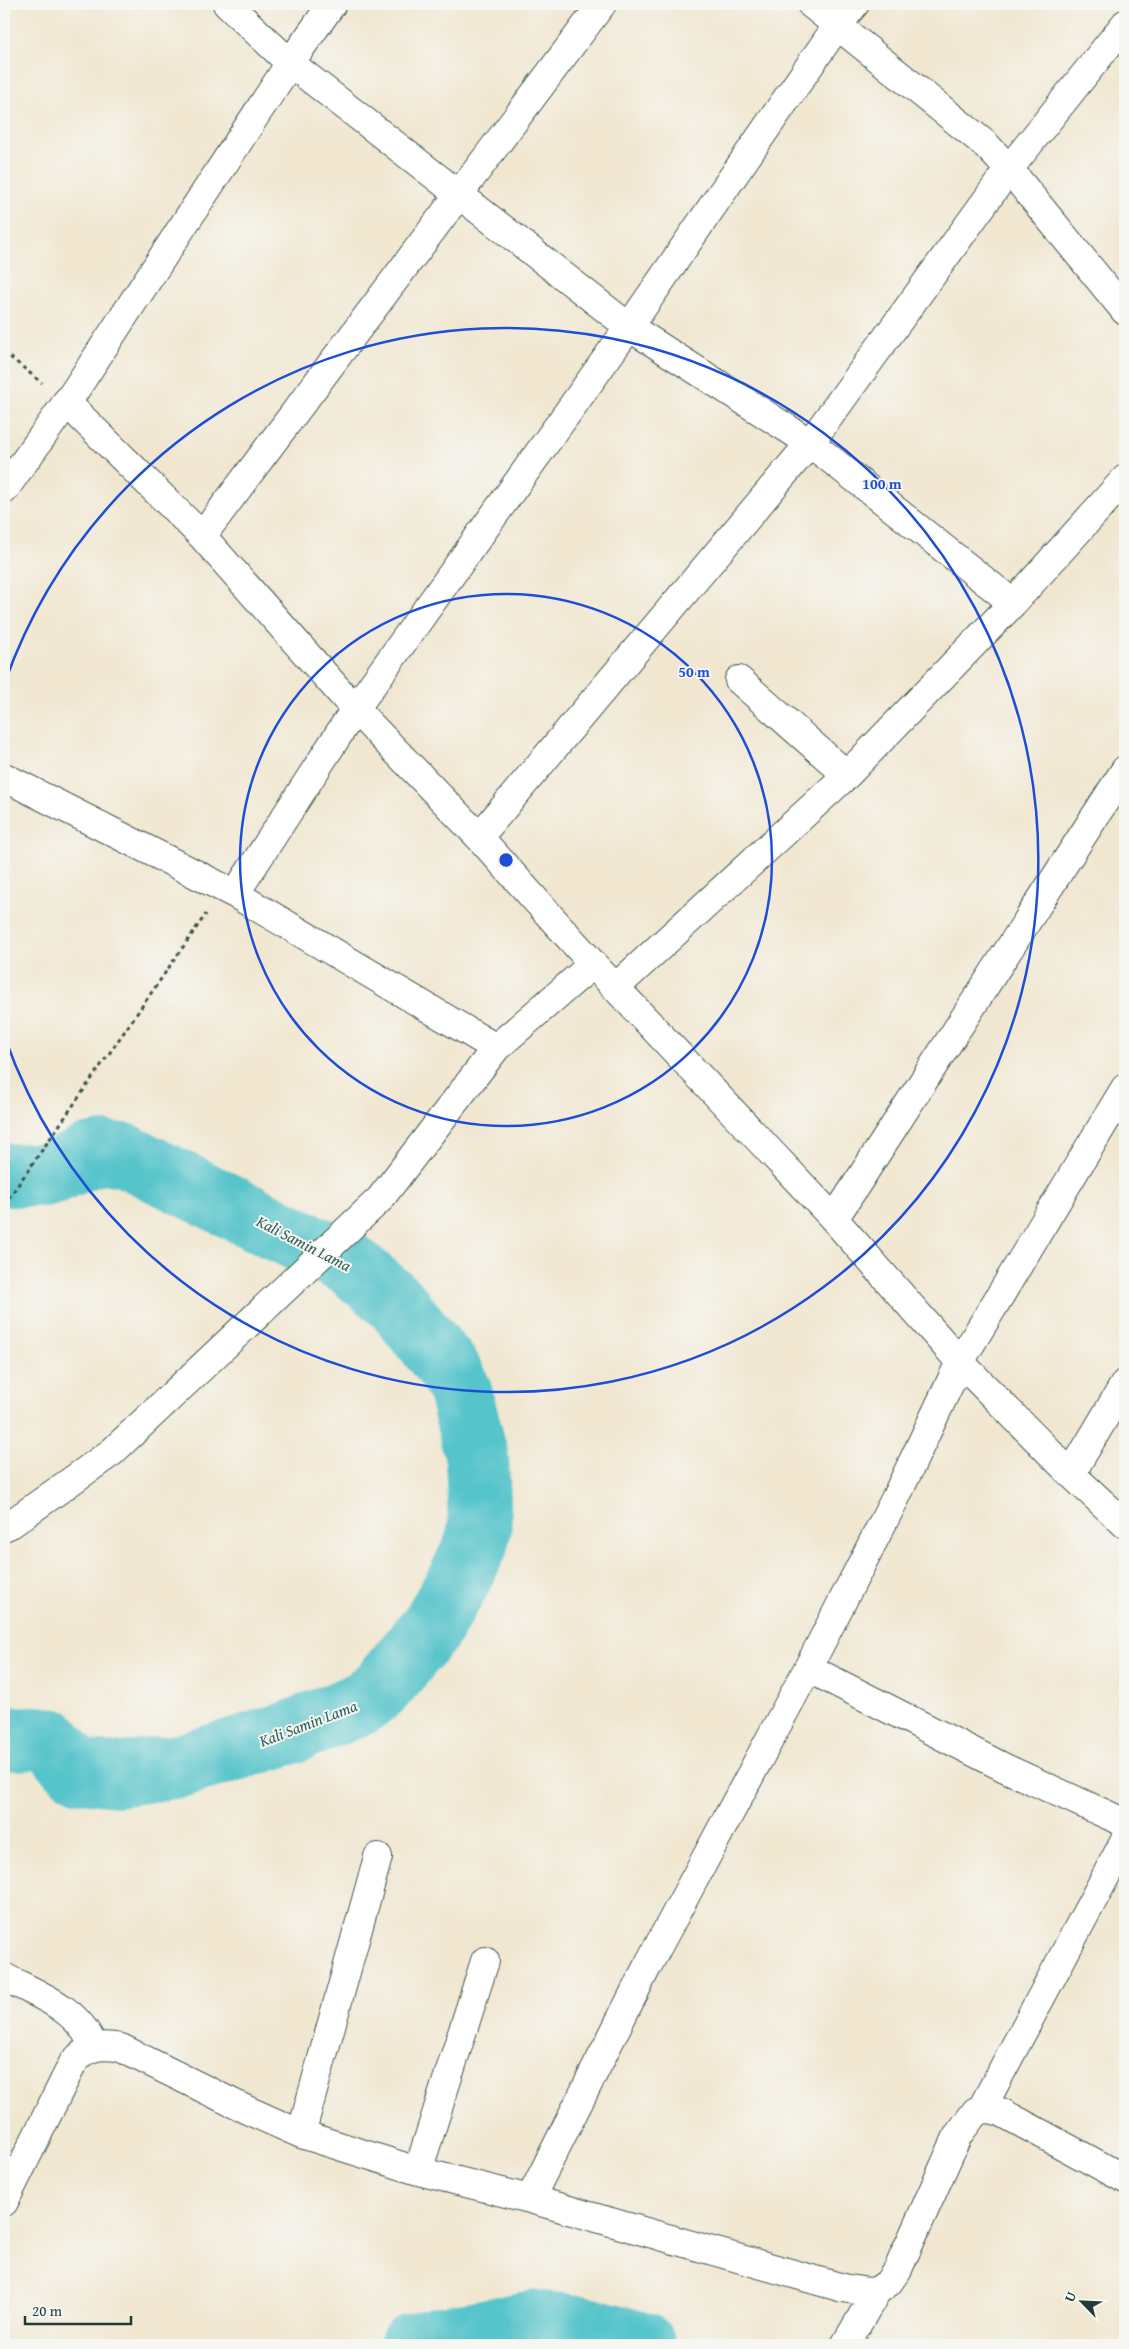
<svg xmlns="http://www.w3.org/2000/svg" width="1129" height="2349" viewBox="0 0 1129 2349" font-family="'Gentium Book Plus',serif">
<rect width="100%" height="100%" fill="#f6f6f2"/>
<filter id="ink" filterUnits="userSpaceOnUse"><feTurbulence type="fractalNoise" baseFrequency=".02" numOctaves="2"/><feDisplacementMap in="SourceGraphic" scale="10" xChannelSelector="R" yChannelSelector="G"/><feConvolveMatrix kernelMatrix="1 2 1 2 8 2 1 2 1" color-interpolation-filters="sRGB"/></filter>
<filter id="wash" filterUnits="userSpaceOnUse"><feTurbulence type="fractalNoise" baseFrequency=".0096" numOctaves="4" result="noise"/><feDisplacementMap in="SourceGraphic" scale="20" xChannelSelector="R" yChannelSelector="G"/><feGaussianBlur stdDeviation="1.12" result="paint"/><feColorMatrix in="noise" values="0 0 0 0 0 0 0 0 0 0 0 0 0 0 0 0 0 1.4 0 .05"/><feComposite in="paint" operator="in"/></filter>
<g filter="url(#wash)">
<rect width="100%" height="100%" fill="#f1e7d1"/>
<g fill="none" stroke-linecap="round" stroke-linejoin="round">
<path stroke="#56c4cb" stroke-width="64" d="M4,1175h39l14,-4 31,-15 16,-3 20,2 227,110 45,38 53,66 11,22 17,67 3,68 -4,19 -18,37 -27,46 -49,59 -22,17 -68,28 -112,34 -64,9 -35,-4 -7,-4 -23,-27 -14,-2 -33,1
M411,2345l25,-6 99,-17 53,6 57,17"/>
</g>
</g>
<g filter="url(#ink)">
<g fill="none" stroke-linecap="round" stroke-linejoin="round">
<defs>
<path id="street" d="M227,4l63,59 339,264 181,116 203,160
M811,4l174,140 24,25 116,142
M66,402l136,134 153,173 124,128 114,127 241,255 126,143 111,112 54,50
M4,490l70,-98 216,-329 42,-59
M202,536l400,-532
M739,680l108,95
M4,777l231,117 261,154 97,-84
M479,837l331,-394 199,-274 116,-145
M235,894l120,-185 274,-382 208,-301 18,-22
M616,987l231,-212 166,-172 112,-124
M834,1219l291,-449
M1071,1474l54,-91
M4,1527l7,-3 101,-72 268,-253 116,-151
M808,1668l87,-169 65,-137 165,-274
M4,1977c35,18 74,31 90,70
M982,2108l143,-268
M301,2134l77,-277
M418,2171l67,-210
M530,2199l117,-232 161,-299 197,100 120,55
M4,2202l69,-139c14,-17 27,-19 48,-15l126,62 54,24 117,37 112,28 313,89 25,4 9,-1 11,-8 10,-14 60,-134 18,-24 13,-2 12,3 124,67
M845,2345l32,-54"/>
</defs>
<use href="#street" stroke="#3e564c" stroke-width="30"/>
<path stroke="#3e564c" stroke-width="3" stroke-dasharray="4 4" stroke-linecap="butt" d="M4,352l38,31
M4,1205l202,-291"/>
<use href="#street" stroke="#fff" stroke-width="28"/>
</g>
</g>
<g fill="none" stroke="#1d4ed8" stroke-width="2.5">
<circle cx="506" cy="860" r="266"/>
<path d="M5 682A532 532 0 1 1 5 1038"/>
</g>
<g text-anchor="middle" stroke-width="4" stroke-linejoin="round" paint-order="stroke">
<g font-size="16" font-style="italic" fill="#2d5f5a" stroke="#f6f6f2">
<text transform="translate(304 1243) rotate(27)" y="6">Kali Samin Lama</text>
<text transform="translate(308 1723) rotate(-21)" y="6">Kali Samin Lama</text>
</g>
</g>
<circle cx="506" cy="860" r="8" fill="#1d4ed8" stroke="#f6f6f2" stroke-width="2.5"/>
<g font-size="15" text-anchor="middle" font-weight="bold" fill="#1d4ed8" stroke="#f6f6f2" stroke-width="4" stroke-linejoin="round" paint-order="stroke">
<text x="882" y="489">100 m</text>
<text x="694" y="677">50 m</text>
</g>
<rect width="1129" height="2349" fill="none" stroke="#f6f6f2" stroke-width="20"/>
<g transform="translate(1082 2302) rotate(294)" stroke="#f6f6f2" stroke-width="4" paint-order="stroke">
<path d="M0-4L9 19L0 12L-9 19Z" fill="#1f3d34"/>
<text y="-8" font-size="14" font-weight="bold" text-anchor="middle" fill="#1f3d34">U</text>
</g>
<path d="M25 2316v8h106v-8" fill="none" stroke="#1f3d34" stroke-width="2.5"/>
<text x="32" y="2316" font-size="15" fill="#1f3d34" stroke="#f6f6f2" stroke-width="4" paint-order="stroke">20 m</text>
</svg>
